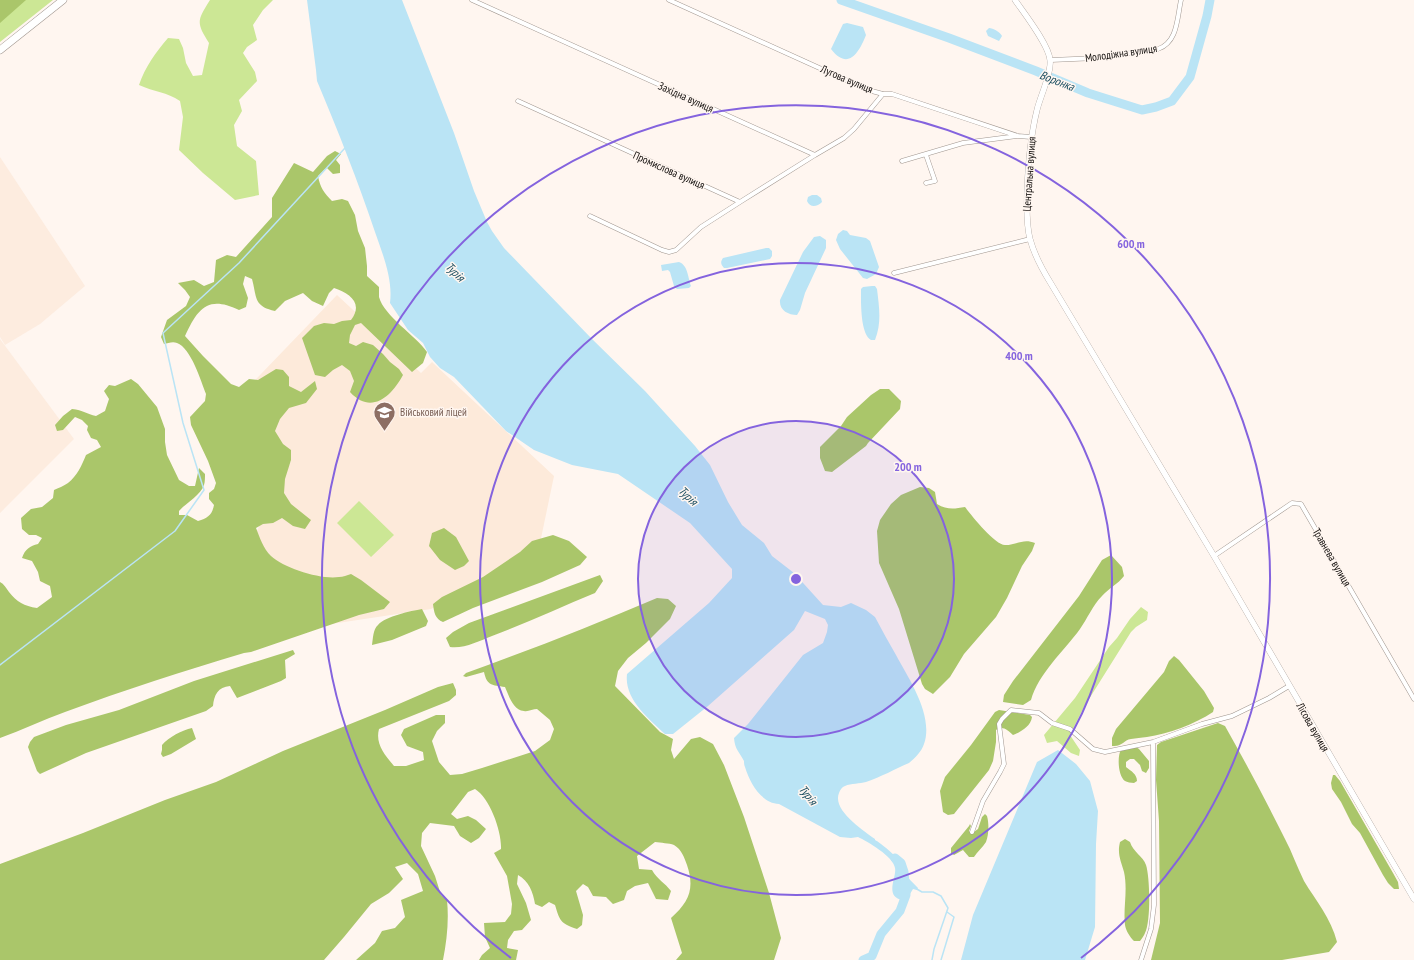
<svg xmlns="http://www.w3.org/2000/svg" width="1414" height="960" viewBox="0 0 1414 960" font-family="'PT Sans Narrow',sans-serif">
<rect width="100%" height="100%" fill="#fff6f0"/>
<path fill="#fdecdf" d="M0,157l85,129 -45,38 -35,21 -5,-8z
M0,339l74,100 -74,74z"/>
<path fill="#fdeada" d="M337,295l84,78 11,-11 122,114 -15,72 -108,61 -100,15 -77,-87 37,-76 -59,-57z"/>
<path fill="#cce795" d="M0,0h53l-53,42z
M210,0h63l-10,10 -10,15 4,15 -10,7 -4,6 12,19 2,9 -18,19 3,11 -8,14 3,21 19,15 3,34 -24,5 -32,-27 -24,-23 4,-33 -3,-16c-13,-9 -26,-9 -41,-16 6,-18 17,-33 29,-47l11,1 4,9 3,15 7,13 9,-1 7,-32c-13,-21 -12,-22 1,-43z
M359,501l35,34 -23,22 -34,-34z
M1141,607l7,5 -1,8 -11,7 -5,5 -47,75 -14,28 10,15 -1,6 -8,-3 -14,-12 -10,2 -3,-8 31,-37 34,-51 8,-9 13,-19z"/>
<path fill="#aac66a" d="M0,0h26l-26,23z
M335,151l6,3 -5,6 4,5v8l-7,1 -6,-6 -3,2 -6,6c2,11 6,17 14,25l10,-2 6,2 7,14 3,16 7,17 2,18v10l12,11c0,3 0,7 0,10 5,19 37,39 48,55l-4,11 -11,9 -51,-49 -6,2 -5,10 -1,8 7,3 7,-4 10,3 10,9 7,8 9,7 4,6c-12,22 -32,40 -53,17l4,-11 -4,-10 -8,-6 -9,5 -8,7 -10,-2 -13,-37 12,-12 10,-3 10,1 8,-3 9,-1c13,-17 -2,-27 -17,-32l-5,5 -6,13 -11,-5 -9,-8 -18,8 -10,10c-22,-5 -18,-14 -23,-32l-7,-3 -2,8 5,14 -2,9 -7,3c-31,-15 -41,-2 -54,26l18,20 28,28 8,3 10,-8 9,1 18,-11 7,1 6,7v9l12,6 14,-11 2,8 -11,14 -17,5 -9,11 -5,12 8,13 8,6v10l-6,19 -1,14 7,11 20,16 -6,9 -12,-3 -11,-8 -9,5 -10,1 -7,4c4,10 7,20 15,28 13,12 50,24 68,21 4,0 8,-2 12,-3l10,6 29,22 -6,7 -25,6 -108,37 -7,1c-60,18 -120,37 -179,59 -22,8 -43,18 -65,26v-156c4,2 6,6 9,10 8,10 15,14 28,16l15,-11 -2,-11 -10,-5 -2,-9 -6,-11 -10,-3c3,-9 8,-12 16,-14l4,-6 -6,-3h-7l-7,-6 -1,-11 10,-9 11,-2 11,-9 1,-8c4,-2 10,-4 14,-7 9,-7 14,-18 18,-28l15,-8 -4,-7 -6,-2 -4,-8 1,-4 -6,-6 -7,-3 -12,13 -6,1 -2,-6 8,-9 9,-7c11,1 15,5 24,7l9,-5 4,-12 -5,-8 5,-6 6,1 16,-7 7,5 19,23 8,22v13l2,13 12,25 10,6h6l4,-18 6,6c0,3 0,8 -1,11 -3,10 -18,18 -25,26v4h8l11,6c10,-3 14,-6 16,-16l-5,-6v-6l5,-4 2,-6 -8,-22 -17,-36 -1,-8 15,-16 1,-7c-5,-13 -15,-46 -29,-51 -4,-2 -9,0 -13,1l-3,-7 6,-17 19,-14 4,-9 -5,-7 -7,-7 16,-3 10,6 10,-4 2,-22 11,-5 9,2 36,-40v-19l22,-35 19,9 14,-16z
M880,389h9l12,12 -1,8 -32,34 -2,3 -34,26 -7,-1 -5,-13v-11l21,-21 6,-9 24,-22z
M920,487l9,1 6,4 2,12c10,6 17,5 28,3 6,8 30,38 40,38 12,0 18,-7 30,-2l-3,8 -10,15 -15,32 -11,19 -32,37 -14,23 -17,17 -8,-5 -3,-5 -23,-75 -20,-46 -2,-32 3,-11 11,-16 10,-9z
M444,528l12,9 13,24 -5,5 -9,4 -15,-10 -11,-14 3,-13z
M553,535l16,6 18,16 -7,8 -38,17 -69,26 -30,14c-8,-3 -9,-10 -10,-18l9,-7 41,-20 37,-25 12,-11z
M1111,555l11,12 2,9c-6,8 -15,12 -22,20 -9,9 -15,23 -22,33 -16,22 -42,45 -49,71l-8,5 -20,-3 1,-7 9,-14 66,-85 23,-36z
M600,575l3,6 -8,12c-34,14 -68,30 -103,43 -13,5 -28,13 -42,11l-4,-9 7,-6 16,-9z
M657,598l11,1 8,7 -6,13 -24,24 -18,15 -10,13 -3,15 45,46 13,7 -2,11 3,9 17,-20 9,-2 13,7 11,21 20,52 25,76 12,45 -7,22h-98l6,-7 -11,-35c18,-16 24,-29 16,-53 -3,-8 -5,-15 -13,-20 -5,-2 -13,-2 -19,-3l-18,14 2,13 13,1c5,9 13,13 19,21l-3,9 -12,-1 -8,-16 -13,3 -8,5 -3,9 -11,4 -7,-7 -13,-1 -5,-9 -5,-3 -7,7 7,24 -1,10 -5,4c-17,-6 -17,-8 -22,-24l-6,-3 -7,5 -7,-3c-2,-12 -6,-23 -17,-29l-1,9 9,19 5,17 -9,10 -8,1 -6,9 -1,8 11,2 -2,10h-37l3,-5 8,-7 -5,-11 -1,-14 21,-1 6,-8 1,-10 -5,-28 -13,-23 7,-4c1,-17 -11,-51 -26,-60l-7,3 -17,22 6,5 11,-3 8,4 10,9 -7,9 -8,5 -11,-7 -6,-10 -24,-3 -8,10 -1,13 14,30 6,19 6,5c2,20 0,40 -4,60h-87l19,-17 7,-12 13,-3 10,-11 -4,-17 22,-9 -5,-17 -11,-11 -12,4 8,12 -14,14 -18,11 -27,33 -20,23h-324v-96l83,-31 82,-33 51,-18 67,-31 102,-41 53,-23 15,-4 3,7v5l-7,6 -70,28c-4,15 6,26 15,37h12l18,-6 -1,-8 -16,-6 -6,-11 3,-6 32,-14h9v8l-8,8 -5,10 7,21 11,13 12,-1 20,-6 53,-17 15,-11 4,-11 -4,-9 -13,-11c-4,0 -9,3 -13,2 -11,-1 -15,-15 -19,-24 -13,-2 -18,-1 -21,-15l-18,5 -3,-1 3,-3c64,-23 128,-48 191,-75z
M422,609l6,12 -2,5 -34,14 -20,5c1,-6 1,-16 6,-20 8,-9 33,-14 44,-16z
M293,650l2,4 -10,6 1,18 -5,3 -44,17 -7,-12c-12,1 -16,9 -17,20l-7,5 -120,42 -46,21 -3,-3 -9,-24 2,-5 4,-5 32,-12 53,-15 75,-29z
M1174,656l5,4 25,31 10,17 -1,4c-18,12 -45,22 -66,25 -6,1 -11,1 -16,2 -8,1 -8,8 -19,7v-8l4,-9 48,-57 5,-11z
M999,710l31,5 2,2c-1,9 -11,15 -19,18 -5,-5 -11,-10 -17,-5v12l-3,19 -4,9 -35,44 -6,1 -5,-3 -3,-21 5,-14 26,-32 24,-33z
M1218,723l7,3c21,37 41,75 60,113 7,13 12,28 19,42 12,20 27,37 33,61l-8,10 -47,8h-131l9,-37 -1,-102 -3,-41 1,-35 4,-3z
M192,728l4,11 -25,15 -8,3 -2,-3 1,-4v-5c7,-8 20,-15 30,-17z
M1133,745l6,4 10,12v7l-3,5 -4,-2 -2,-6 -6,-6h-4l-4,3v5c5,4 11,7 11,14l-3,2c-3,0 -7,-1 -9,-2 -7,-5 -8,-25 -4,-31 3,-4 7,-4 12,-5z
M1333,775h2l5,6 53,92 5,9 1,7h-5l-6,-6 -5,-8 -23,-42 -8,-9 -11,-22 -9,-13 -1,-6z
M985,814l2,2c2,7 2,18 -1,26 -3,5 -9,10 -12,15h-5l-6,-7 -9,5 -3,-2v-5l18,-22 1,-2 1,2 -2,5 2,3 7,-5 4,-12z
M1125,839l5,3c3,10 13,14 16,23 4,12 5,56 -1,68 -1,3 -3,5 -5,8h-6c-4,-4 -8,-10 -9,-16 -2,-17 3,-35 -1,-53 -3,-11 -7,-18 -4,-30z"/>
<path fill="#bae4f5" d="M307,0h95l52,133 20,58 13,31 5,9 12,17 87,90 54,53 50,55 15,19 18,37 14,23 22,18 8,13 22,17 29,32 18,2 10,-4 15,7 9,7c7,13 14,26 21,38 13,24 38,61 28,89 -2,7 -9,14 -15,19 -14,6 -28,14 -43,19 -6,2 -15,1 -21,4 -3,1 -5,4 -6,7 -7,17 24,37 36,46v1c6,3 22,17 26,22 1,3 0,6 2,9 4,6 10,12 15,17l-1,2 -4,-1 -3,5 -8,6c-18,-4 -5,-23 -7,-32 -1,-11 -28,-27 -37,-31l-7,1 -11,-1 -61,-33c-18,-1 -29,-21 -34,-37 -1,-2 -1,-5 -1,-6 -5,-10 -9,-11 -10,-23l14,-14 55,-69 20,-12 4,-11 1,-7 -3,-6 -20,-8 -11,19 -86,76 -35,28h-8c-17,-16 -41,-35 -38,-60l82,-71 23,-25v-9l-42,-46 -72,-49 -46,-9 -38,-15 -28,-19 -52,-54 -14,-9 -10,-11 -7,-14 -15,-13 -18,-27c3,-24 -7,-48 -15,-71 -17,-51 -37,-101 -58,-151l-1,-11z
M847,23l16,4 3,8c-7,18 -18,36 -35,14l12,-25z
M989,28c4,0 11,4 13,8l-3,5 -11,-5 -2,-5z
M812,195h5l4,3 1,4c-5,5 -12,6 -15,-1l1,-4z
M843,230l4,1 3,4 16,3 4,3 9,26 -3,7 -9,5 -4,-1 -23,-29 -4,-9 2,-6z
M820,236l6,4v8l-21,45 -5,17 -3,5c-9,0 -18,-5 -17,-15l23,-48 11,-15z
M766,248h3l3,3v5l-2,3 -43,9h-3c-3,-3 -4,-6 -1,-10z
M679,262c9,3 9,16 12,24l-2,2 -12,1 -3,-3 -4,-14 -2,-2 -6,1 -1,-6z
M872,286h3l2,3c2,17 5,34 -2,51h-4c-11,-6 -10,-39 -10,-51l2,-2z
M1058,750l18,14 14,17 8,30 -2,33 -1,83 -10,33h-124l12,-45 64,-153z"/>
<g fill="none" stroke-linecap="round" stroke-linejoin="round">
<path stroke="#bae4f5" stroke-width="1.5" d="M0,665l175,-134 29,-41 -21,-67 -20,-90 76,-70 106,-115
M915,888l7,4h11l8,4 7,12 -14,41 -2,11
M941,960l13,-43 -7,-5"/>
<path stroke="#bae4f5" stroke-width="9" d="M841,0l108,38 87,33 52,22 54,17 14,-3 16,-6 18,-24 17,-61 3,-16
M863,960l9,-4 9,-22 19,-23 6,-16 -2,-23 -3,-9 -6,-5"/>
<defs>
<path id="minor" d="M472,0l343,155 29,-17 10,-9 29,-35
M669,0l199,90 15,4h9l126,42 13,1
M1051,60l46,-2 61,-9c20,-7 19,-31 23,-49
M518,101l222,101 75,-47
M926,155l9,26 -9,2
M902,161l61,-18 54,-7
M590,216l72,34 7,2 7,-2 25,-23 39,-25
M894,273l136,-34
M1214,556l78,-53 9,1 113,195
M972,832l11,-31 17,-29 4,-8 -5,-40 3,-5 9,-9 28,3 13,10 18,6 23,20 12,3 48,-10 49,-18 30,-8 37,-18 20,-12
M1141,960l10,-31 3,-24 -1,-163"/>
<path id="tertiary" d="M1015,0c9,13 34,45 35,60 2,12 -10,37 -13,50 -7,28 -9,55 -10,83 0,16 -1,31 3,46 4,15 12,30 20,43l164,274 200,343"/>
<path id="trunk" d="M0,50l63,-50"/>
</defs>
<use href="#minor" stroke="#a0968f" stroke-width="5"/>
<use href="#tertiary" stroke="#a0968f" stroke-width="6"/>
<use href="#trunk" stroke="#a0968f" stroke-width="8"/>
<use href="#minor" stroke="#fff" stroke-width="4"/>
<use href="#tertiary" stroke="#fff" stroke-width="5.5"/>
<use href="#trunk" stroke="#fff" stroke-width="7"/>
</g>
<circle cx="796" cy="579" r="158" fill="#8463de" fill-opacity=".12"/>
<g fill="none" stroke="#8463de" stroke-width="2">
<circle cx="796" cy="579" r="158"/>
<circle cx="796" cy="579" r="316"/>
<path d="M511 958A474 474 0 1 1 1081 958"/>
</g>
<defs>
<symbol id="school-pin" viewBox="-11 -11 22 30"><path d="M0 17L-7.5 6A9.5 9.5 0 1 1 7.5 6Z" fill="#8d6e63" stroke="#fff6f0"/><path d="M0-5L7-2L0 1L-7-2ZM-4 1L0 2.5L4 1V4Q0 6-4 4Z" fill="#fff"/></symbol>
</defs>
<g fill-rule="evenodd">
<use href="#school-pin" x="372" y="400" width="25" height="34"/>
</g>
<g text-anchor="middle" stroke-width="3" stroke-linejoin="round" paint-order="stroke">
<g font-size="11" fill="#14100e" stroke="#fff6f0">
<text transform="translate(1121 53) rotate(-8)" y="4">Молодіжна вулиця</text>
<text transform="translate(847 79) rotate(23)" y="4">Лугова вулиця</text>
<text transform="translate(686 97) rotate(24)" y="4">Західна вулиця</text>
<text transform="translate(669 170) rotate(24)" y="4">Промислова вулиця</text>
<text transform="translate(1029 174) rotate(-86)" y="4">Центральна вулиця</text>
<text transform="translate(1332 557) rotate(60)" y="4">Травнева вулиця</text>
<text transform="translate(1313 727) rotate(60)" y="4">Лісова вулиця</text>
</g>
<g font-size="11" fill="#785e54" stroke="#fff6f0" text-anchor="start">
<text x="400" y="416">Військовий ліцей</text>
</g>
<g font-size="12" font-style="italic" fill="#1b4e60" stroke="#fff6f0">
<text transform="translate(1057 81) rotate(21)" y="4">Воронка</text>
<text transform="translate(455 272) rotate(44)" y="4">Турія</text>
<text transform="translate(688 496) rotate(44)" y="4">Турія</text>
<text transform="translate(808 795) rotate(52)" y="4">Турія</text>
</g>
</g>
<circle cx="796" cy="579" r="6" fill="#8463de" stroke="#fff6f0" stroke-width="2"/>
<g font-size="12" text-anchor="middle" font-weight="bold" fill="#8463de" stroke="#fff6f0" stroke-width="3" stroke-linejoin="round" paint-order="stroke">
<text x="1131" y="248">600 m</text>
<text x="1019" y="360">400 m</text>
<text x="908" y="471">200 m</text>
</g>
</svg>
